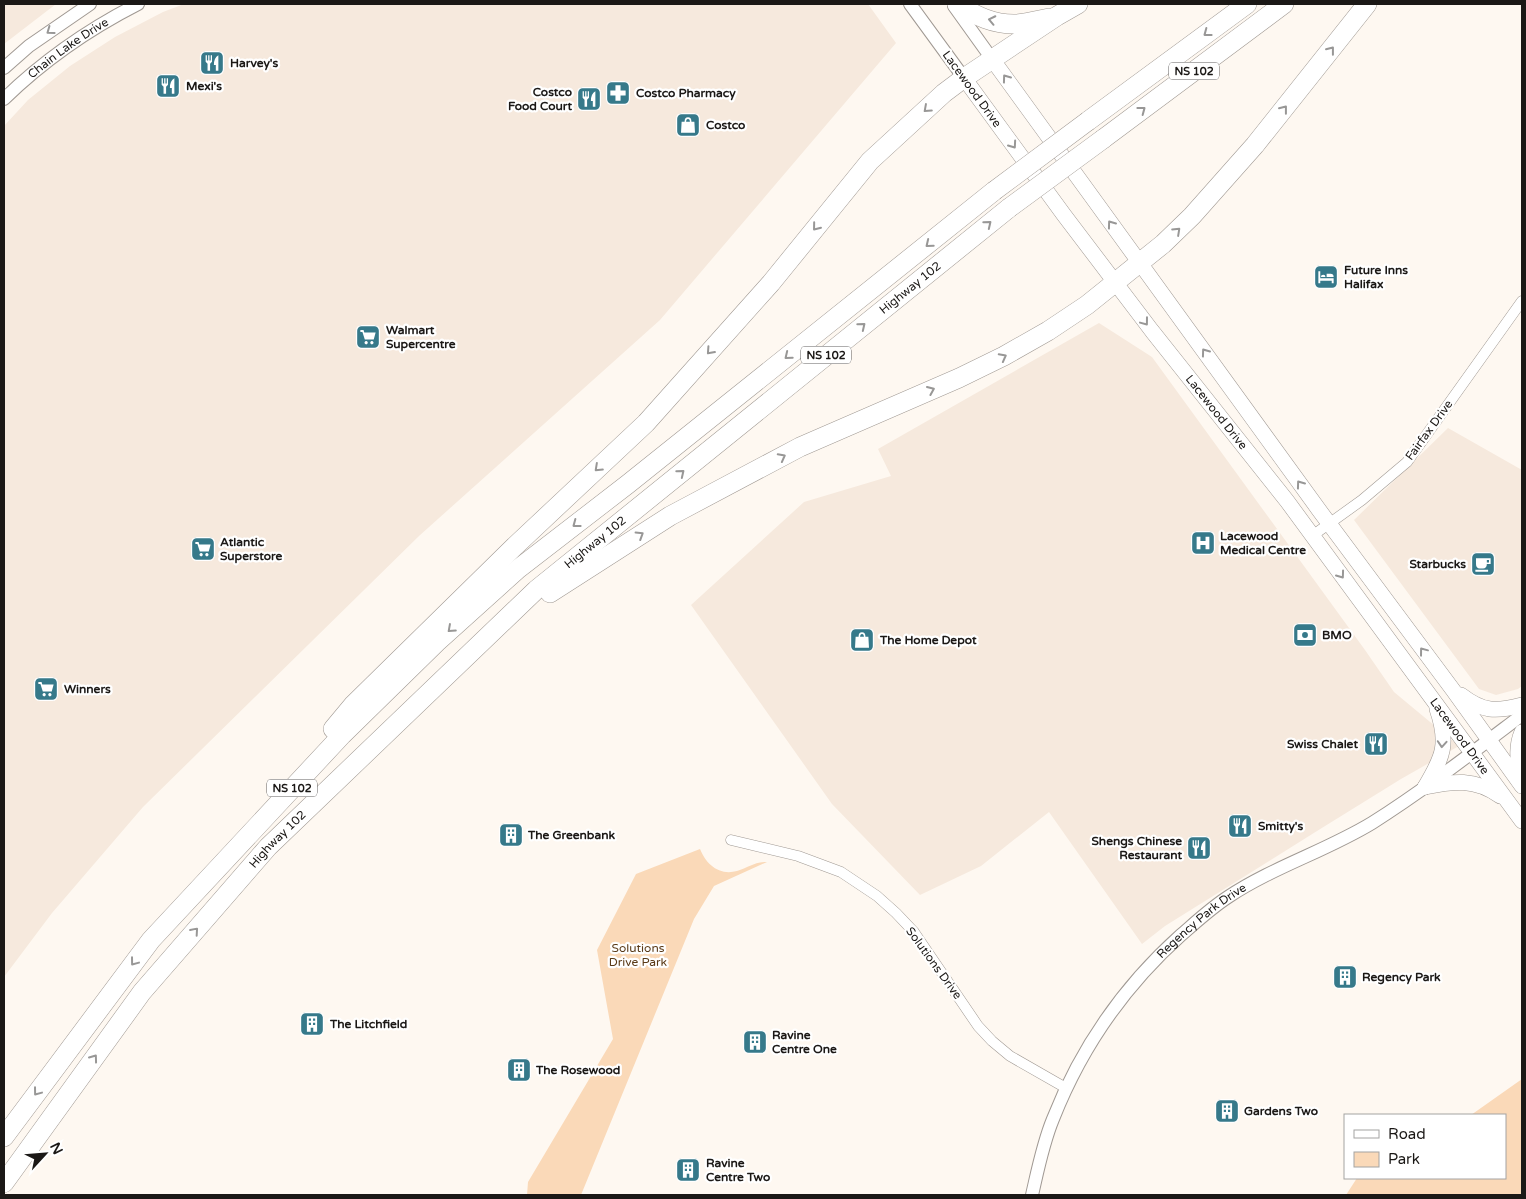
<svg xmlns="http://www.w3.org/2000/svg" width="1526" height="1199" viewBox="0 0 1526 1199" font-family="'Varela Round',sans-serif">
<rect width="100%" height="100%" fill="#fef8f1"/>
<path fill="#f6e9dd" d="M4,4h52l-52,40z
M184,4h684l28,39 -236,277 -241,216 -276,271 -91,106 -48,64v-851l24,-26 42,-34 45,-29 48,-25z
M1099,323l53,34 213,293 29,42 65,54 -58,33 -84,52 -152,95 -23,18 -93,-132 -68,54 -61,29 -88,-91 -141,-199 113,-103 87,-26 -13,-27z
M1448,428l74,42v216l-4,3 -22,6 -17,-6 -125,-169z"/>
<path fill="#fad9b8" d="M700,849c6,15 19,27 37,22 11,-3 17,-9 30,-9l-53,24 -20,33 -113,276h-54l1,-13 85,-143 -16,-89 39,-76z
M1522,1079v116h-176l11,-17h148v-63h-34z"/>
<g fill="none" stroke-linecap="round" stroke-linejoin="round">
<defs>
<path id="minor" d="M1312,536l50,-36 45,-38 115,-161
M731,840l67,16 43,16 36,24 19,17 18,19 64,94 14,15 18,15 56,32"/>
<g id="tertiary">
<path d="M910,4l54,74"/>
<path d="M954,6l38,53"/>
<path d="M4,68l25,-22 61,-42"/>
<path id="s1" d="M4,99c39,-38 85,-70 134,-95"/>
<path id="s2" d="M1032,1195c6,-26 11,-52 21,-76 28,-71 71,-133 128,-184 15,-13 30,-27 47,-38 45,-30 98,-46 144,-74 52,-33 101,-71 150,-108"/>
</g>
<g id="secondary">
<path d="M992,59l327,451 134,180 69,96"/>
<path id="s3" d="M964,78l100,137 88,116 135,170 235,320"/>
<path d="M1461,695c22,17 35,17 61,10"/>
<path d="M1522,732c-7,16 -4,31 0,47"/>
<path d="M1425,787c18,-30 24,-43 12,-78"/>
<path d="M1425,787c28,-6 50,-9 75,9"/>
</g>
<g id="motorway">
<path d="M957,4c19,12 37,21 60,20 10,-1 22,-4 32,-6"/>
<path d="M1088,121l159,-117"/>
<path d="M1103,139l181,-135"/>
<path d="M550,593l120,-77 130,-69 159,-69 45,-22 44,-25 39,-26 76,-61 29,-28 63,-71 112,-141"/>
<path d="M333,729l20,-24 162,-159 131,-123 125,-140 99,-122 74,-68 20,-15 93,-62 21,-12"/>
<path d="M4,1137l147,-197 191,-205 95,-93 81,-73 110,-85 366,-293"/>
<path id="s4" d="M4,1183l138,-191 126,-145 268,-257 473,-382"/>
</g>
</defs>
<use href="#minor" stroke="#a09993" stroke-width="11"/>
<use href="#tertiary" stroke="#a09993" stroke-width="14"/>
<use href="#secondary" stroke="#a09993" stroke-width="16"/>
<use href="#motorway" stroke="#a09993" stroke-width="20"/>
<use href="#minor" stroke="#fff" stroke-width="10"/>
<use href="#tertiary" stroke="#fff" stroke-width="12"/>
<use href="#secondary" stroke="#fff" stroke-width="15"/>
<use href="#motorway" stroke="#fff" stroke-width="19"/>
<defs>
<path id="motorway-bridge" d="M994,191l94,-70
M1009,208l94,-69"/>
</defs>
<use href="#motorway-bridge" stroke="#a09993" stroke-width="20" stroke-linecap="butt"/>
<use href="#motorway-bridge" stroke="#fff" stroke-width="19"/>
</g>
<defs><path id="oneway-chevron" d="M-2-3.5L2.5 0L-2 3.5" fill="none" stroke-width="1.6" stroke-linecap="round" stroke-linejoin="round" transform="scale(1.25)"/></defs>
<g stroke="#989796">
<use href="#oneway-chevron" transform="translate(992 20) rotate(-168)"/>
<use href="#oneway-chevron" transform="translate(50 31) rotate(144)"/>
<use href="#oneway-chevron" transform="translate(1207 33) rotate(143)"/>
<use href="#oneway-chevron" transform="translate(1331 50) rotate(-52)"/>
<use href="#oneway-chevron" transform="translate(1006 78) rotate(-126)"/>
<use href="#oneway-chevron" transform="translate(927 109) rotate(138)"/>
<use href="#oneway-chevron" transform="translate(1284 109) rotate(-52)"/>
<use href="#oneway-chevron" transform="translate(1142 110) rotate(-37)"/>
<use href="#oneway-chevron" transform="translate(1013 145) rotate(55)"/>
<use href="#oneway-chevron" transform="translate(988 224) rotate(-39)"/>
<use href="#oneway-chevron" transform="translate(1111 224) rotate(-126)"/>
<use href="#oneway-chevron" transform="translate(816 227) rotate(129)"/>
<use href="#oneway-chevron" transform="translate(1177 231) rotate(-43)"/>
<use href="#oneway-chevron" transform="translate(929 244) rotate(141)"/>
<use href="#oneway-chevron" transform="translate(1145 322) rotate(53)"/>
<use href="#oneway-chevron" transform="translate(862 326) rotate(-39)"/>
<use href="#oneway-chevron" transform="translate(710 351) rotate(132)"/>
<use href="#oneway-chevron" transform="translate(1205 352) rotate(-126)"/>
<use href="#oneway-chevron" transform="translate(788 356) rotate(141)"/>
<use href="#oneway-chevron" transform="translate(1003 357) rotate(-28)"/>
<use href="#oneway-chevron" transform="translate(931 390) rotate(-23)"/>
<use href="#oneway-chevron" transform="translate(782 457) rotate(-28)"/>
<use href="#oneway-chevron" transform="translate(598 468) rotate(137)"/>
<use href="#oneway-chevron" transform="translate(681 473) rotate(-39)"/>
<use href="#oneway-chevron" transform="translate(1300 484) rotate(-126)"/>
<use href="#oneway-chevron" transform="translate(576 524) rotate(143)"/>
<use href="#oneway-chevron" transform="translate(640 535) rotate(-32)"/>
<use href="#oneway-chevron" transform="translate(1341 575) rotate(54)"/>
<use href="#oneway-chevron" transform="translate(451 629) rotate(138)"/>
<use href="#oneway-chevron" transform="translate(1423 651) rotate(-127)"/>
<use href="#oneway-chevron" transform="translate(1442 744) rotate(94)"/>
<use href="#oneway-chevron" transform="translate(195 931) rotate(-49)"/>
<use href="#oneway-chevron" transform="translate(134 962) rotate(127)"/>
<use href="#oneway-chevron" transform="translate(94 1058) rotate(-54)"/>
<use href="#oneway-chevron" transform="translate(37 1092) rotate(127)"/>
</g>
<defs>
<symbol id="restaurant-square" viewBox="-11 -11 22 22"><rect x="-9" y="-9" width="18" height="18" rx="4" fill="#36798a" stroke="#fff"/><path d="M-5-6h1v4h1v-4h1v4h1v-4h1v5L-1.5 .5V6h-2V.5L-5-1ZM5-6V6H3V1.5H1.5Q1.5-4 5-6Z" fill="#fff"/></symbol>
<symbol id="pharmacy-square" viewBox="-11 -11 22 22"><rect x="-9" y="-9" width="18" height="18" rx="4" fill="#36798a" stroke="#fff"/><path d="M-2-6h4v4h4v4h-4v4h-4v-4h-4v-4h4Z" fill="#fff"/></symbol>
<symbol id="shop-square" viewBox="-11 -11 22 22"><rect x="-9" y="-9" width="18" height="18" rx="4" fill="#36798a" stroke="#fff"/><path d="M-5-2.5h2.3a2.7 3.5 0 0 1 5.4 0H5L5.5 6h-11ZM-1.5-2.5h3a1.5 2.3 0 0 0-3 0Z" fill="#fff"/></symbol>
<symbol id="hotel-square" viewBox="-11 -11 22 22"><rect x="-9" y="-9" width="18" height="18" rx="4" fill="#36798a" stroke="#fff"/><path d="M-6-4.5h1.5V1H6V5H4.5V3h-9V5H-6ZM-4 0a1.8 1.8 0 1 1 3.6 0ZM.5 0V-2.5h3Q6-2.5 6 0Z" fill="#fff"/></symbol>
<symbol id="supermarket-square" viewBox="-11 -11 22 22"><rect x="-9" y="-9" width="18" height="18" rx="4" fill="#36798a" stroke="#fff"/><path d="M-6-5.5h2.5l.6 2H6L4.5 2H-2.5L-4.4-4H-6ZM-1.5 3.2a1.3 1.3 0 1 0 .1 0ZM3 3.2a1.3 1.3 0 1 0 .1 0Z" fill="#fff"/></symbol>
<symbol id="hospital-square" viewBox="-11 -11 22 22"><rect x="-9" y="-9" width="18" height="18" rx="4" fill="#36798a" stroke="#fff"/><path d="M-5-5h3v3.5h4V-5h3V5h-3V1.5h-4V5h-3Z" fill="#fff"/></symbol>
<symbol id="cafe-square" viewBox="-11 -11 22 22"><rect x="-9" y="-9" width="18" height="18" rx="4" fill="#36798a" stroke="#fff"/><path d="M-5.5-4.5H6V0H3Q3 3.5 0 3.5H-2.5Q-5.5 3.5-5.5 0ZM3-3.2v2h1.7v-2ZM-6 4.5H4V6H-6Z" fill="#fff"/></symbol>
<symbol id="bank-square" viewBox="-11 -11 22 22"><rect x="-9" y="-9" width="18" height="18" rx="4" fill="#36798a" stroke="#fff"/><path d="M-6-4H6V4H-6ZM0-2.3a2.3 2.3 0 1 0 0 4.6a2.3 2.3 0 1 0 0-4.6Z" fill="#fff"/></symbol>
<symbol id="building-square" viewBox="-11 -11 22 22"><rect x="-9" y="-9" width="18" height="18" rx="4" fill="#36798a" stroke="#fff"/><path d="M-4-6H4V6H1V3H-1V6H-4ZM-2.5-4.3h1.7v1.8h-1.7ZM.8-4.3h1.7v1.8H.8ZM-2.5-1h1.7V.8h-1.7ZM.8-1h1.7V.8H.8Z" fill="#fff"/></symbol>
</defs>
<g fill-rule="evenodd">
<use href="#restaurant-square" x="198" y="49" width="28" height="28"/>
<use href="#restaurant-square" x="154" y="72" width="28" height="28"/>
<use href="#pharmacy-square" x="604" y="79" width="28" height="28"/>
<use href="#restaurant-square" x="575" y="85" width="28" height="28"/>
<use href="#shop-square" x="674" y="111" width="28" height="28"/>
<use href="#hotel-square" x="1312" y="263" width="28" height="28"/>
<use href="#supermarket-square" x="354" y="323" width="28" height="28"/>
<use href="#hospital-square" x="1189" y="529" width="28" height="28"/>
<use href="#supermarket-square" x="189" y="535" width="28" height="28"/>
<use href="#cafe-square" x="1469" y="550" width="28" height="28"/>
<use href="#bank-square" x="1291" y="621" width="28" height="28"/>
<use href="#shop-square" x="848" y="626" width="28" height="28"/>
<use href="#supermarket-square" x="32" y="675" width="28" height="28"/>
<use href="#restaurant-square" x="1362" y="730" width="28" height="28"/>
<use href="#restaurant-square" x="1226" y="812" width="28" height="28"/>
<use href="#building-square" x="497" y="821" width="28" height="28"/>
<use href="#restaurant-square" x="1185" y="834" width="28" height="28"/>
<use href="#building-square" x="1331" y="963" width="28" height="28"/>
<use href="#building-square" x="298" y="1010" width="28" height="28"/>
<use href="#building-square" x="741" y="1028" width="28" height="28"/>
<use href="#building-square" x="505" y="1056" width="28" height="28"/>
<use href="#building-square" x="1213" y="1097" width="28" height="28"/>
<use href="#building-square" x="674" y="1156" width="28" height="28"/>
</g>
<g text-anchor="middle" stroke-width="4.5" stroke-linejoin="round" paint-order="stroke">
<g fill="#fff" stroke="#5f5d5c" stroke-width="1">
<rect x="1169" y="62.5" width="50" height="17" rx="4"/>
<rect x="801" y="346.5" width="50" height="17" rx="4"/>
<rect x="267" y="779.5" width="50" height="17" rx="4"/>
</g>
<g font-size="11" font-weight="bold" fill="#1b1816">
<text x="1194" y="75">NS 102</text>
<text x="826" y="359">NS 102</text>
<text x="292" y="792">NS 102</text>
</g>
<g font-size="12" fill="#1b1816" stroke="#fff">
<text dy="4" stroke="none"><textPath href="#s1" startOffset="82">Chain Lake Drive</textPath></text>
<text transform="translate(972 89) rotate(54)" y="4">Lacewood Drive</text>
<text dy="4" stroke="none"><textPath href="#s4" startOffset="1280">Highway 102</textPath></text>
<text dy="4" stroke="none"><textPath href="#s3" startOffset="419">Lacewood Drive</textPath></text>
<text transform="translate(1429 430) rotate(-54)" y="4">Fairfax Drive</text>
<text dy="4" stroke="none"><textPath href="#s4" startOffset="875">Highway 102</textPath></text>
<text dy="4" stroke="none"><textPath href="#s3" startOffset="824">Lacewood Drive</textPath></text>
<text dy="4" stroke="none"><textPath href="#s4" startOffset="440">Highway 102</textPath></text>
<text dy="4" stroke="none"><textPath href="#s2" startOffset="330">Regency Park Drive</textPath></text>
<text transform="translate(934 963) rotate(54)" y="4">Solutions Drive</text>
</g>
<g font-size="12" font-weight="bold" fill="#1b1816" stroke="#fff" text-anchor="start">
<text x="230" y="67">Harvey's</text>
<text x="186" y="90">Mexi's</text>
<text x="572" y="96" text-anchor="end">Costco<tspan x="572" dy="14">Food Court</tspan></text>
<text x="636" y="97">Costco Pharmacy</text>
<text x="706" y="129">Costco</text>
<text x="1344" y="274">Future Inns<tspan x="1344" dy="14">Halifax</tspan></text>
<text x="386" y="334">Walmart<tspan x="386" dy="14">Supercentre</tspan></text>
<text x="1220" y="540">Lacewood<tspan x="1220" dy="14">Medical Centre</tspan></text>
<text x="220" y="546">Atlantic<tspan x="220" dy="14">Superstore</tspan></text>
<text x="1466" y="568" text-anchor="end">Starbucks</text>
<text x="1322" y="639">BMO</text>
<text x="880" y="644">The Home Depot</text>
<text x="64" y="693">Winners</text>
<text x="1358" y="748" text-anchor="end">Swiss Chalet</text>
<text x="1258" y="830">Smitty's</text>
<text x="528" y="839">The Greenbank</text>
<text x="1182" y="845" text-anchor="end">Shengs Chinese<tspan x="1182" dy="14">Restaurant</tspan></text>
<text x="1362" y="981">Regency Park</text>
<text x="330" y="1028">The Litchfield</text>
<text x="772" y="1039">Ravine<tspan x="772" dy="14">Centre One</tspan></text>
<text x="536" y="1074">The Rosewood</text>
<text x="1244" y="1115">Gardens Two</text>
<text x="706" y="1167">Ravine<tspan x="706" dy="14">Centre Two</tspan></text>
</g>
<g font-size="12" fill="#5a3a17" stroke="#fff">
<text x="638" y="952">Solutions<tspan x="638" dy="14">Drive Park</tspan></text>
</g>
</g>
<rect width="1526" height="1199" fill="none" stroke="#1b1816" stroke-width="10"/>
<rect x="1344" y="1114" width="162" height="65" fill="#ffffff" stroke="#a4a3a2"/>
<rect x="1354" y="1130" width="25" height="8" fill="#ffffff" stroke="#a4a3a2"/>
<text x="1388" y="1139" font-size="15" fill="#1b1816">Road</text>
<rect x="1354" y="1152" width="25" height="15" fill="#fad9b8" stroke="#a4a3a2"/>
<text x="1388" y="1164" font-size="15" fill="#1b1816">Park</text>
<g transform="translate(45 1154) rotate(64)" stroke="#ffffff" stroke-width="4" paint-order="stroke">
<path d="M0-4L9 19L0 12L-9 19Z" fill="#1b1816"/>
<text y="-8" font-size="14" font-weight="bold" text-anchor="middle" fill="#1b1816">N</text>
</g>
</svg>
